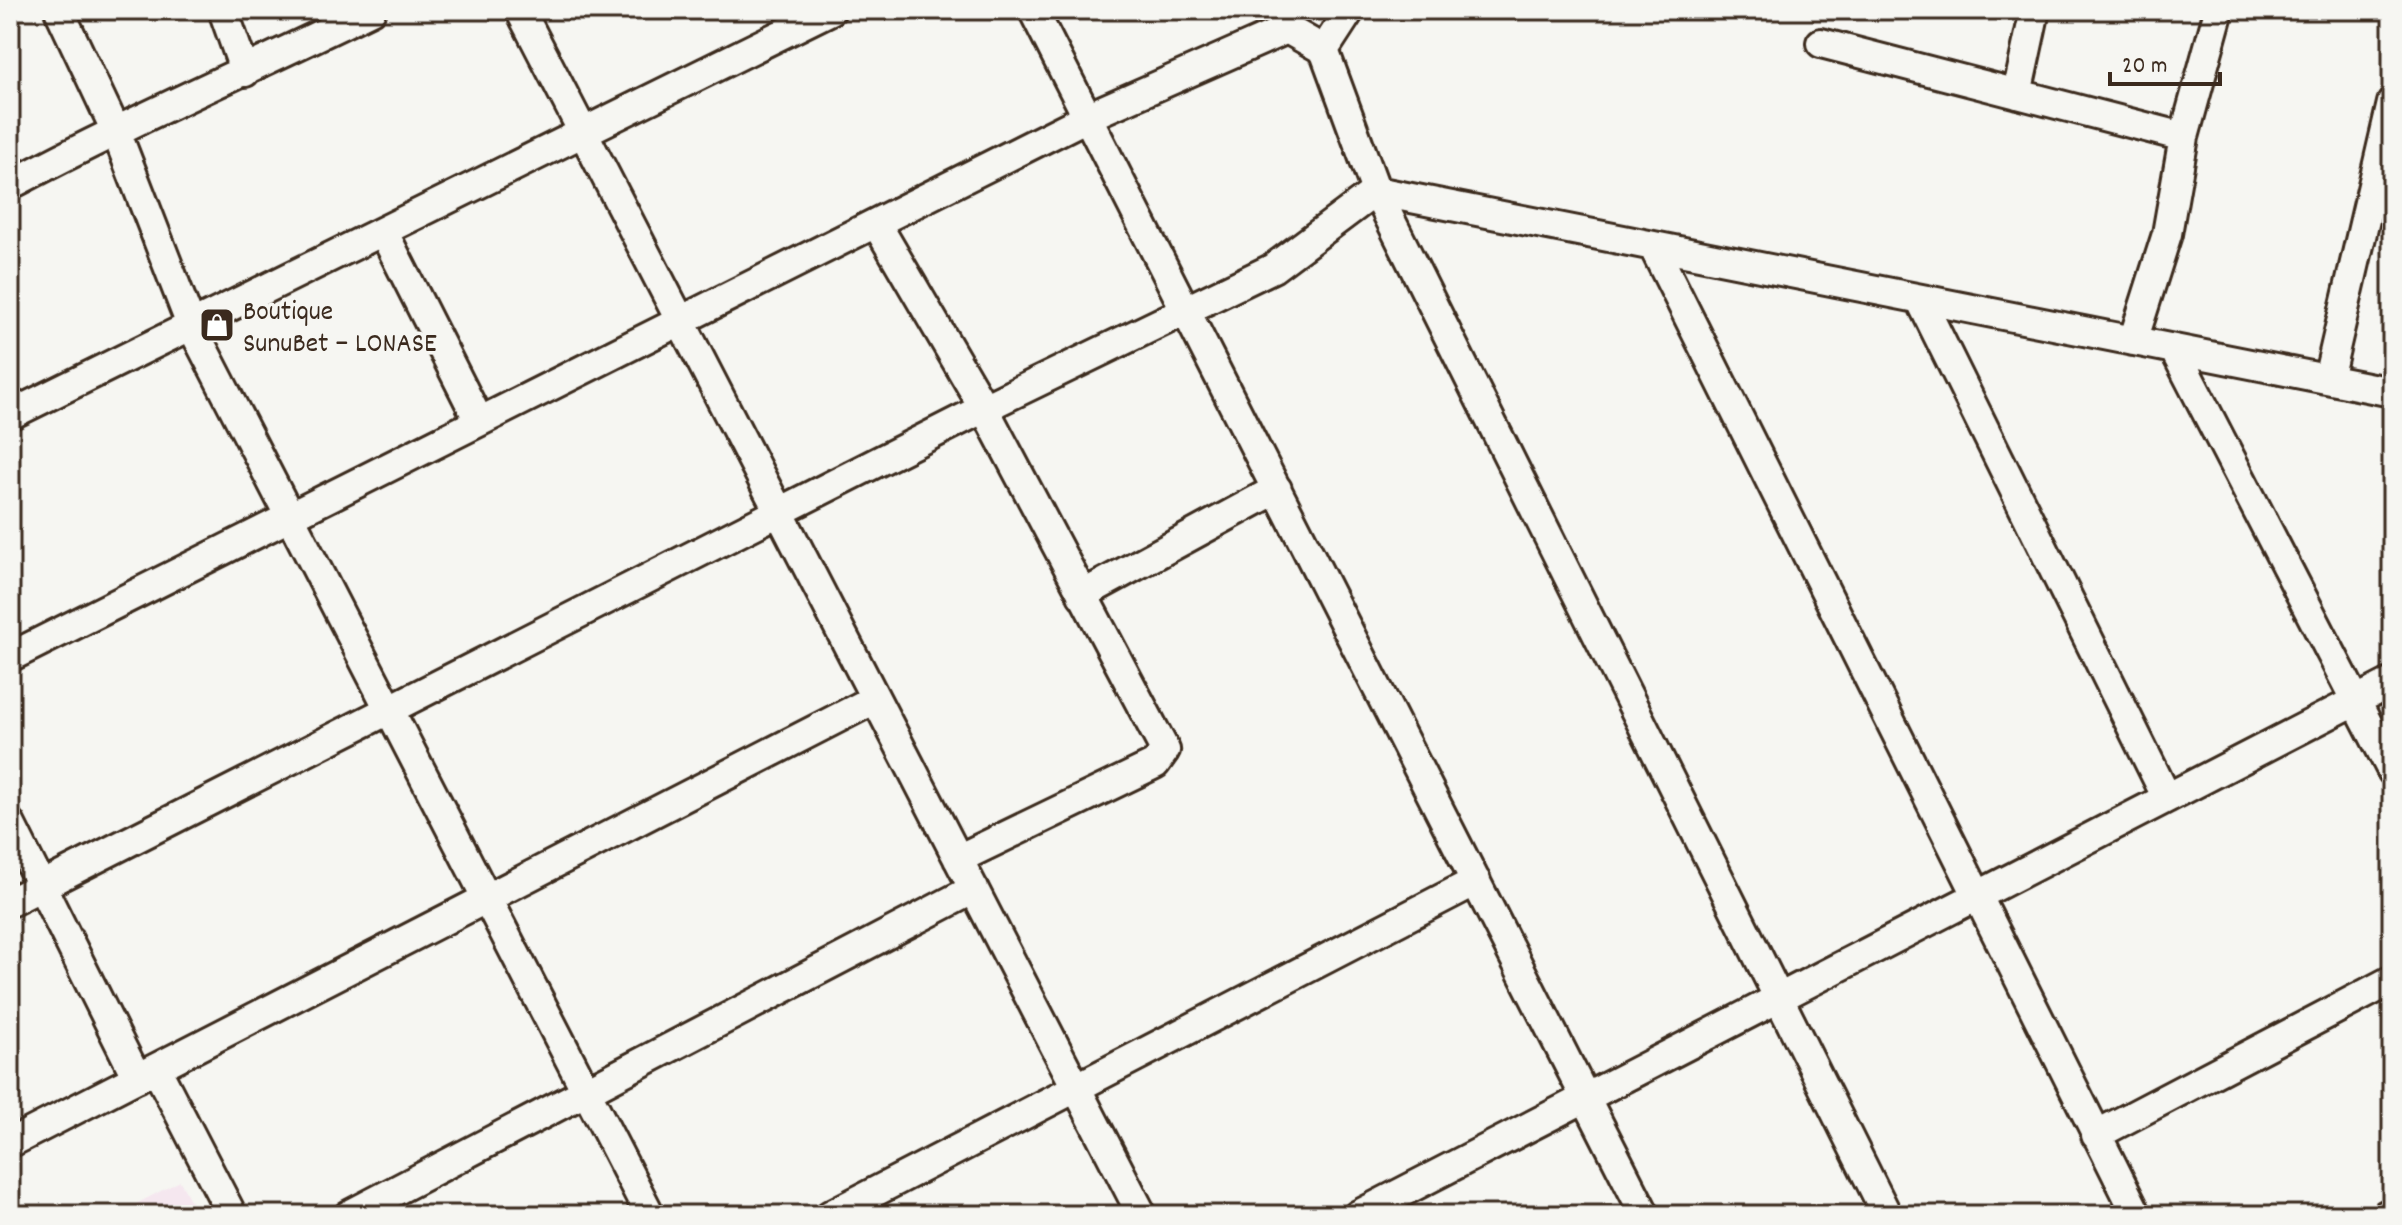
<svg xmlns="http://www.w3.org/2000/svg" width="2402" height="1225" viewBox="0 0 2402 1225" font-family="Dekko,sans-serif">
<rect width="100%" height="100%" fill="#f6f6f2"/>
<filter id="ink" filterUnits="userSpaceOnUse"><feTurbulence type="fractalNoise" baseFrequency=".0125" numOctaves="2"/><feDisplacementMap in="SourceGraphic" scale="16" xChannelSelector="R" yChannelSelector="G"/><feConvolveMatrix kernelMatrix="1 2 1 2 8 2 1 2 1" color-interpolation-filters="sRGB"/></filter>
<g filter="url(#ink)">
<path fill="#f5e7ef" d="M180,1181l18,34h-83z"/>
<g fill="none" stroke-linecap="round" stroke-linejoin="round">
<defs>
<path id="minor" d="M59,10l56,119 76,196 459,890
M223,10l22,62
M520,10l622,1205
M1033,10l612,1205
M1821,43l363,94
M1324,50l52,141 511,1024
M2017,94l18,-84
M10,185c118,-63 241,-116 361,-175
M876,223l108,185 181,342 -10,14 -197,95
M383,231l96,190
M1653,246l484,969
M1920,299l247,499
M2133,341l34,-107 17,-97 35,-127
M2174,349l218,422
M2328,379l64,-276
M10,415l821,-405
M1082,595l195,-106
M10,657l1077,-540 200,-88 37,21 26,-40
M10,823l127,255
M10,902l974,-494 289,-140 103,-77 1016,201
M156,1068l76,147
M2096,1135l296,-155
M10,1143l865,-444
M349,1215l625,-326
M830,1215l646,-334
M1358,1215l1034,-533
M2386,1215l6,-3"/>
</defs>
<use href="#minor" stroke="#3b2a1e" stroke-width="34"/>
<use href="#minor" stroke="#f6f6f2" stroke-width="28"/>
</g>
</g>
<defs>
<symbol id="shop-square" viewBox="-11 -11 22 22"><rect x="-9" y="-9" width="18" height="18" rx="4" fill="#3b2a1e" stroke="#f6f6f2"/><path d="M-5-2.5h2.3a2.7 3.5 0 0 1 5.4 0H5L5.5 6h-11ZM-1.5-2.5h3a1.5 2.3 0 0 0-3 0Z" fill="#fff"/></symbol>
</defs>
<g fill-rule="evenodd">
<use href="#shop-square" x="197" y="305" width="40" height="40"/>
</g>
<g text-anchor="middle" stroke-width="7" stroke-linejoin="round" paint-order="stroke">
<g font-size="28" fill="#3b2a1e" stroke="#f6f6f2" text-anchor="start">
<text x="243" y="319">Boutique<tspan x="243" dy="32">SunuBet – LONASE</tspan></text>
</g>
</g>
<rect width="2402" height="1225" fill="none" stroke="#f6f6f2" stroke-width="40"/>
<rect x="20" y="20" width="2362" height="1185" fill="none" stroke="#3b2a1e" stroke-width="3" filter="url(#ink)"/>
<path d="M2110 72v12h110v-12" fill="none" stroke="#3b2a1e" stroke-width="4"/>
<text x="2122" y="72" font-size="24" fill="#3b2a1e" stroke="#f6f6f2" stroke-width="6" paint-order="stroke">20 m</text>
</svg>
